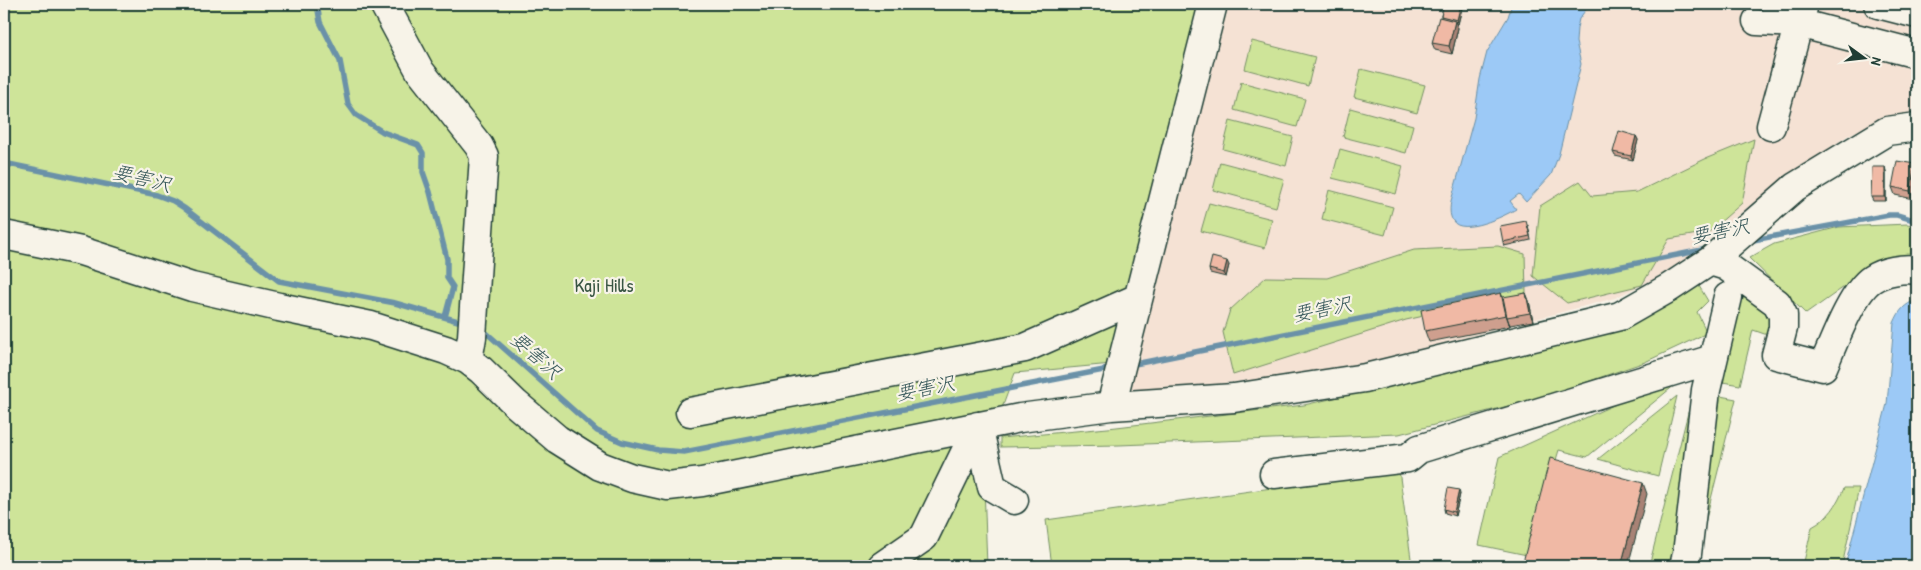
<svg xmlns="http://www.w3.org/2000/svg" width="1921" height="570" viewBox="0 0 1921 570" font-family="'Patrick Hand','Klee One',sans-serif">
<rect width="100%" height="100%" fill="#f7f3e8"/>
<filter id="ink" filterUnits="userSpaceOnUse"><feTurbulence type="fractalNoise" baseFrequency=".02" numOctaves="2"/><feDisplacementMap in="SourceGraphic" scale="10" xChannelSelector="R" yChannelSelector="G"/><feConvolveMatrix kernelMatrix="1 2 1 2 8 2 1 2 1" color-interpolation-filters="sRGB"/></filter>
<g filter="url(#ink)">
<path fill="#f5e2d4" d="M1206,4h711v108l-33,6 -37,18 -109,79 -60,50 -22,13 -41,20 -234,62 -112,19 -131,12h-35z"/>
<path fill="#cee499" stroke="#769066" d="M4,4h1200l-92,360 -97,9 -32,86 4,107h-983z
M1252,41l63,16 -7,29 -63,-17z
M1361,69l64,16 -8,28 -63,-16z
M1241,82l64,17 -8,28 -63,-17z
M1350,108l63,17 -7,28 -63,-16z
M1230,121l63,16 -7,29 -63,-17z
M1754,139l-12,64 -33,29 -40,7 -27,46 -75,18 -34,-27 7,-70 40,-25 12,15 45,-4 68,-33z
M1340,149l63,17 -7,28 -64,-16z
M1220,162l64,17 -8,28 -63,-17z
M1329,190l64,17 -8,28 -63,-16z
M1209,203l63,16 -7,29 -64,-17z
M1908,224l9,4v33l-35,-1 -76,54 -57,-56 25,-14 65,-17z
M1498,246l27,8 1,39 -120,27 -173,55 -10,-43 7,-22 36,-33 61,1 87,-28z
M1741,282l27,23 5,32 -20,-7 -13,55 -23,-4z
M1699,286l9,15 -11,11 10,21 -62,29 -102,35 -144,37 -280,11 -119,2v-9l108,-10 196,-23 184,-42 148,-42z
M1671,379l5,5 -89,73 -28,-7 -32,105 -48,-10 20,-88z
M1715,395l21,4 -38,152z
M1677,396l-19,80 -60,-17z
M1691,401l6,1 -19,164h-29z
M1399,470l13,96h-360l-6,-46z
M1844,488h15l-17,78h-39l9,-39c17,-9 25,-22 32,-39z"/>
<path fill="#9cc9f6" stroke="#6a91a8" d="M1512,4h78l-11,15 -2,9 -1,14 5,22 -22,90 -8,21 -25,27 -7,-8 -9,7 6,8c-11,7 -54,27 -63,12 -4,-6 -3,-14 -2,-20l23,-83 6,-39 7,-27 21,-35z
M1917,300v266h-72l42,-162 7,-81c5,-12 10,-19 23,-23z"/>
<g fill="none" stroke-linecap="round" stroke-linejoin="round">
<path stroke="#6a91a8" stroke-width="5.5" d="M317,4l3,18 20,39 8,43 8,11 27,17 35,13 5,8v19l7,20 17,67v19l6,9 -8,30
M4,163l153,32 16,6 11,7 95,73 116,22 70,20
M1748,241l141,-26h8l20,6
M481,328l116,103 25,11 36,8 26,2 430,-84
M1130,365l577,-116"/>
<defs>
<path id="minor" d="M384,4l36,67 59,75 5,10 -12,181 -4,23
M1878,4l39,10
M1757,21l41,2 119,31
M1771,126l33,-122
M4,235l77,16 111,36 87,20 92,19 75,24 22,10 13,10 35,34 41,35 43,27 32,12 36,8 34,-4 318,-64 91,-12 123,-8 131,-20 255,-62 49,-28 41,-27 85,-74 92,-56 30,-4
M1710,261l16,5 51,37 6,12v13l-7,27 47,12c10,-23 29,-75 49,-88 12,-8 31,-11 45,-9
M1111,406l102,-402
M690,412l335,-64 113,-50
M978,426l14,61 22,13
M1274,474l134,-16 11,-9 294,-90
M882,566l42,-29 54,-111
M1684,566l3,-12 19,-164 22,-93"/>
</defs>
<use href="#minor" stroke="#1f3d34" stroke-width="31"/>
<use href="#minor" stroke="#f7f3e8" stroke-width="28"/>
</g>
<path fill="#ce9f8e" stroke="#1f3d34" d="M1444,4h19l-5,20 -2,-1 2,5 -6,26 -17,-4 -3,-7 9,-26v-1z
M1739,4h23l-1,6z
M1636,136l2,4 -5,20 -18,-4 -2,-4z
M1915,164l-2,35 -18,-4 -3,-8z
M1886,171v30h-13l-2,-4z
M1528,225l3,15 -27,6 -1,-4z
M1229,265l-3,12 -16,-4 -1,-4z
M1526,293l3,8 4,20 -23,4 -1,-2 1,3 -81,16 -4,-11 79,-32z
M1460,494l-5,22 -10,-3 -1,-4z"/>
<path fill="#a88274" stroke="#1f3d34" d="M1461,4h2l-5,20 -1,-4z
M1758,4h4l-1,6z
M1455,21l3,7 -6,26 -3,-8z
M1636,136l2,4 -5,20 -2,-4z
M1915,164l2,6v7l-4,22 -3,-8z
M1885,167l1,4v30l-1,-4z
M1227,261l2,4 -3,12 -2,-4z
M1501,293l5,12 1,12 3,9 -4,-11z
M1526,293l3,8 4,20 -3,-8z
M1643,483l4,11 -19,72h-7z
M1459,490l1,4 -5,22 -1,-4z"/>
<path fill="#f0b9a5" stroke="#1f3d34" d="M1444,4h17l-4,16 -16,-4z
M1439,17l16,4 -6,25 -17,-3z
M1619,131l17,5 -5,20 -18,-4z
M1897,161l18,3 -5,27 -18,-4z
M1872,167h13v30h-14z
M1526,221l4,15 -27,6 -3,-16z
M1212,257l15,4 -3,12 -15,-4z
M1501,293l5,22 -81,16 -4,-21z
M1526,293l4,20 -23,4 -4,-20z
M1550,458l93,25 -22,83h-99z
M1448,488l11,2 -5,22 -10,-3z"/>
</g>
<g text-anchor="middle" stroke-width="4.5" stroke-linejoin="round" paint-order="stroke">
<g font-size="19" fill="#395643" stroke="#f7f3e8">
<text x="604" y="292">Kaji Hills</text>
</g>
<g font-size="20" font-style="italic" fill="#38595b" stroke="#f7f3e8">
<text transform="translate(142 178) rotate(14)" y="7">要害沢</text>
<text transform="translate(1720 231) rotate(-11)" y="7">要害沢</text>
<text transform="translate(1322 309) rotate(-11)" y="7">要害沢</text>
<text transform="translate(536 355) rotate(42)" y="7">要害沢</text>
<text transform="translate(925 388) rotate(-11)" y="7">要害沢</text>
</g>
</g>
<rect width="1921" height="570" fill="none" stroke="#f7f3e8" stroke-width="20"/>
<rect x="10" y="10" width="1901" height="550" fill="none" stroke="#1f3d34" stroke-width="2" filter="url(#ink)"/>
<g transform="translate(1864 58) rotate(105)" stroke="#f7f3e8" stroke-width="4" paint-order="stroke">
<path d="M0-4L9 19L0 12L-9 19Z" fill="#1f3d34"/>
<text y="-8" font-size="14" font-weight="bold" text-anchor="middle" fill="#1f3d34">N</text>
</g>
</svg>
